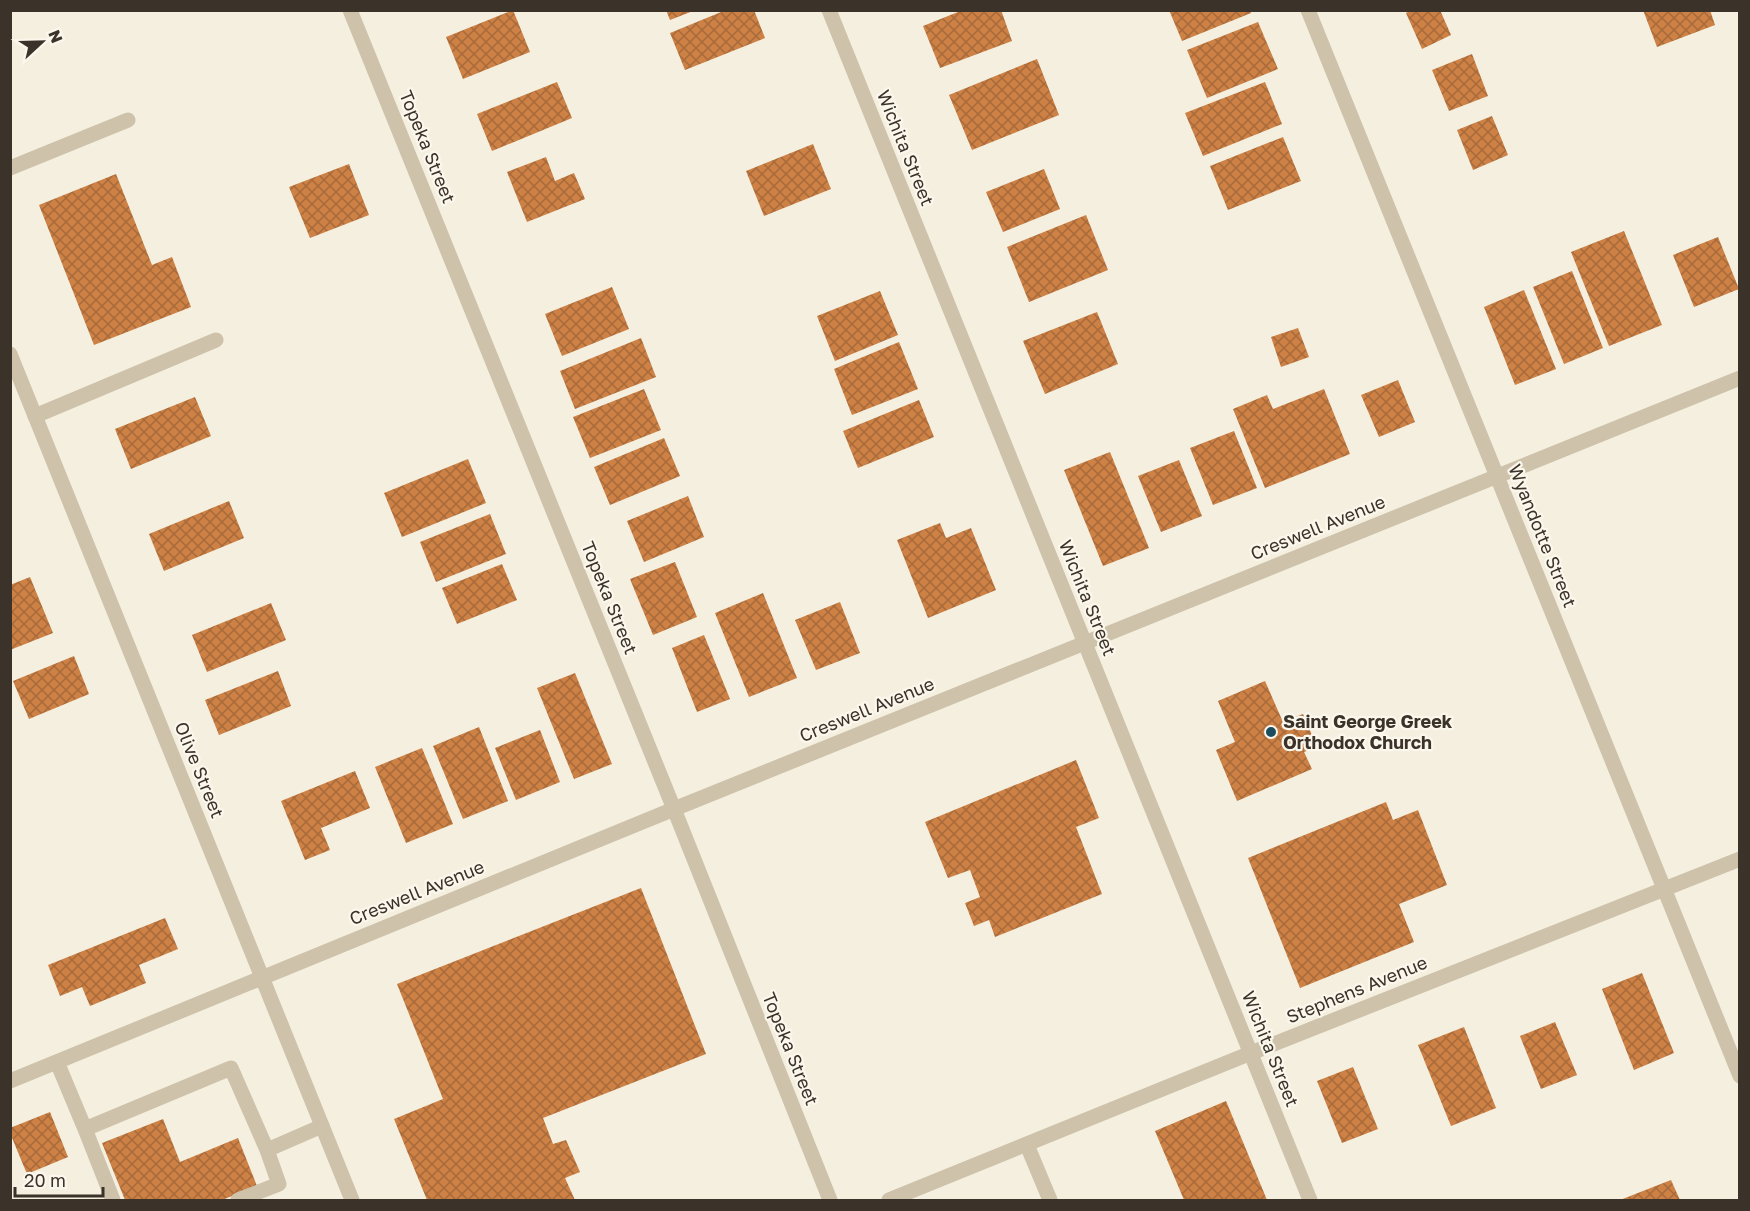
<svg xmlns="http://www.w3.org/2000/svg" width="1750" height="1211" viewBox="0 0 1750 1211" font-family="'Golos Text',sans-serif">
<defs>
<pattern id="building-cross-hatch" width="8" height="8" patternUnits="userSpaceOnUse" patternTransform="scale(1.5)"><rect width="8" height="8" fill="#cd8145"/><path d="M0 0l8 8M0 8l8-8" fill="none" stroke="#a86a3a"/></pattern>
</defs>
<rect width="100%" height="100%" fill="#f4efdf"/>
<path fill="url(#building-cross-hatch)" d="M513,10l17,42 -67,27 -17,-42z
M666,10h27v1l-23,9z
M726,10h28l11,28 -80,32 -15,-37z
M963,10h38l11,31 -72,27 -17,-42z
M1169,10h81l1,3 -69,28z
M1411,10h29l11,25 -29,14 -16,-36z
M1643,10h67l5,15 -58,22z
M1258,22l20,47 -71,29 -20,-48z
M1472,54l16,42 -39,15 -17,-41z
M1037,59l22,56 -87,35 -23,-55z
M557,82l15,36 -80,33 -15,-37z
M1265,82l17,42 -79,32 -18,-43z
M1492,116l16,39 -35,15 -16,-40z
M1283,137l18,44 -73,29 -18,-44z
M813,144l18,45 -67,27 -18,-45z
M546,157l9,24 19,-8 11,26 -58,23 -20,-50z
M349,164l20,51 -59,23 -21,-51z
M1044,169l16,40 -57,23 -17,-40z
M116,174l36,91 20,-8 19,50 -97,38 -55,-140z
M1086,215l22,55 -79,32 -22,-55z
M1624,231l38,94 -53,21 -38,-94z
M1718,237l21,52 -45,18 -21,-52z
M1572,271l31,77 -39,16 -31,-77z
M612,287l17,42 -67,27 -17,-42z
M1524,290l32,79 -41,16 -31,-78z
M880,291l18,44 -63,26 -18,-45z
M1097,312l21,52 -73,30 -22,-53z
M1298,328l11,29 -28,10 -10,-30z
M641,338l15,39 -81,32 -15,-38z
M899,342l19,47 -66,26 -18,-46z
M1398,380l17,42 -36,15 -18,-42z
M644,389l17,41 -71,28 -17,-41z
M1324,389l26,65 -85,34 -32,-79 34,-14 6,14z
M195,397l16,39 -80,33 -16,-40z
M919,400l15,37 -76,31 -15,-37z
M1234,431l23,57 -44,17 -23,-57z
M664,438l16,38 -70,29 -16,-38z
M1110,452l39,96 -46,18 -39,-96z
M468,459l18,44 -84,34 -18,-44z
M1179,460l23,56 -41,16 -23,-56z
M688,496l16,41 -60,25 -17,-41z
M229,501l15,37 -80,33 -15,-37z
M490,514l16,40 -70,28 -16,-40z
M940,523l6,15 25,-10 25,62 -68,28 -31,-78z
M675,562l22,55 -44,18 -23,-56z
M502,564l15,36 -60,24 -15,-36z
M30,577l23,56 -43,17v-65z
M763,593l34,85 -48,19 -34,-84z
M840,602l20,51 -44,17 -21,-50z
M271,603l15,37 -79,32 -15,-37z
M704,635l26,64 -33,13 -25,-64z
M74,656l15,38 -60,25 -16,-38z
M278,671l13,35 -72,29 -14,-35z
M575,673l37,91 -38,15 -37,-91z
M1265,681l18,41 20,-8 14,33 -13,5 8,17 -75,32 -21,-51 19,-8 -17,-41z
M479,727l29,74 -45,18 -30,-73z
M540,730l20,52 -44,18 -21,-52z
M422,748l31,76 -47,19 -31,-76z
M1076,760l23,58 -23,9 26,67 -107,43 -6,-17 -15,6 -9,-23 15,-6 -10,-27 -22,8 -23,-56z
M355,771l15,37 -49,20 9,22 -25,10 -24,-59z
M1386,802l7,18 25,-10 29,75 -48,19 15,38 -114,46 -52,-130z
M641,888l65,166 -163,64 10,26 13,-4 14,32 -15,6 10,22h-148l-33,-81 49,-20 -46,-115z
M165,918l13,31 -39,16 7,18 -56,23 -8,-19 -22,9 -12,-31z
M1642,973l32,80 -40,17 -32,-81z
M1555,1022l22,53 -36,14 -21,-53z
M1464,1027l32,81 -45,18 -33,-81z
M1353,1067l25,62 -36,14 -25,-62z
M1226,1101l41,99h-83l-29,-69z
M50,1112l18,45 -41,17 -17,-41v-5z
M163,1119l17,43 58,-24 19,48 -35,14h-97l-23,-57z
M1671,1180l9,20h-60z"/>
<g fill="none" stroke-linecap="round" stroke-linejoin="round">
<path stroke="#cec2aa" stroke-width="15" d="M10,168l118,-48
M35,416l181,-76
M57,1062l28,67 146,-61 36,82 55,-24
M85,1129l28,71
M1027,1145l23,55
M238,1200l41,-16 -12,-34"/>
<path stroke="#cec2aa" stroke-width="15" d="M350,10l324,799 156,391
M829,10l481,1190
M1308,10l432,1066
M889,1200l362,-147 489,-194"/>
<path stroke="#cec2aa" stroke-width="15" d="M10,354l342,846
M10,1081l664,-272 1066,-431"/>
</g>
<circle fill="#1c4d5f" stroke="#fbf7ec" stroke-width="2" cx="1271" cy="732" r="6"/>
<g text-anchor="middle" stroke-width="4.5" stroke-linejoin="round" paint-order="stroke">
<g font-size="18" fill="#3b332a" stroke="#fbf7ec">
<text transform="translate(427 147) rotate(68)" y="6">Topeka Street</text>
<text transform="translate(905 148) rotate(68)" y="6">Wichita Street</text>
<text transform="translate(1318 528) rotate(-22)" y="6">Creswell Avenue</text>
<text transform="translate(1542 536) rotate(68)" y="6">Wyandotte Street</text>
<text transform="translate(609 598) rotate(68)" y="6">Topeka Street</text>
<text transform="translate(1087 598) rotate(68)" y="6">Wichita Street</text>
<text transform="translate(867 710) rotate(-22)" y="6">Creswell Avenue</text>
<text transform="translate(199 770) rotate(68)" y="6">Olive Street</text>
<text transform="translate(417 893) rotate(-22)" y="6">Creswell Avenue</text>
<text transform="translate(1357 990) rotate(-22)" y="6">Stephens Avenue</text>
<text transform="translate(790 1049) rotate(68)" y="6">Topeka Street</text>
<text transform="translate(1270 1049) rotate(68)" y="6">Wichita Street</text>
</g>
<g font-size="18" font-weight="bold" fill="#3b332a" stroke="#fbf7ec" text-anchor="start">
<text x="1283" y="728">Saint George Greek<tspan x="1283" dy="21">Orthodox Church</tspan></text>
</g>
</g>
<rect width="1750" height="1211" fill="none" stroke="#3b332a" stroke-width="24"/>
<g transform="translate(42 42) rotate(68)" stroke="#fbf7ec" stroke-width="4.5" paint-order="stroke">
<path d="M0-4.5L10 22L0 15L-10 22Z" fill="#3b332a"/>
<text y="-9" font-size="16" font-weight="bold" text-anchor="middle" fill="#3b332a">N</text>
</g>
<path d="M15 1187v9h88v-9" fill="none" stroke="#3b332a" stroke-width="3"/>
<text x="24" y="1187" font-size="18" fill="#3b332a" stroke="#fbf7ec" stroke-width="4.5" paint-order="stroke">20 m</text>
</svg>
